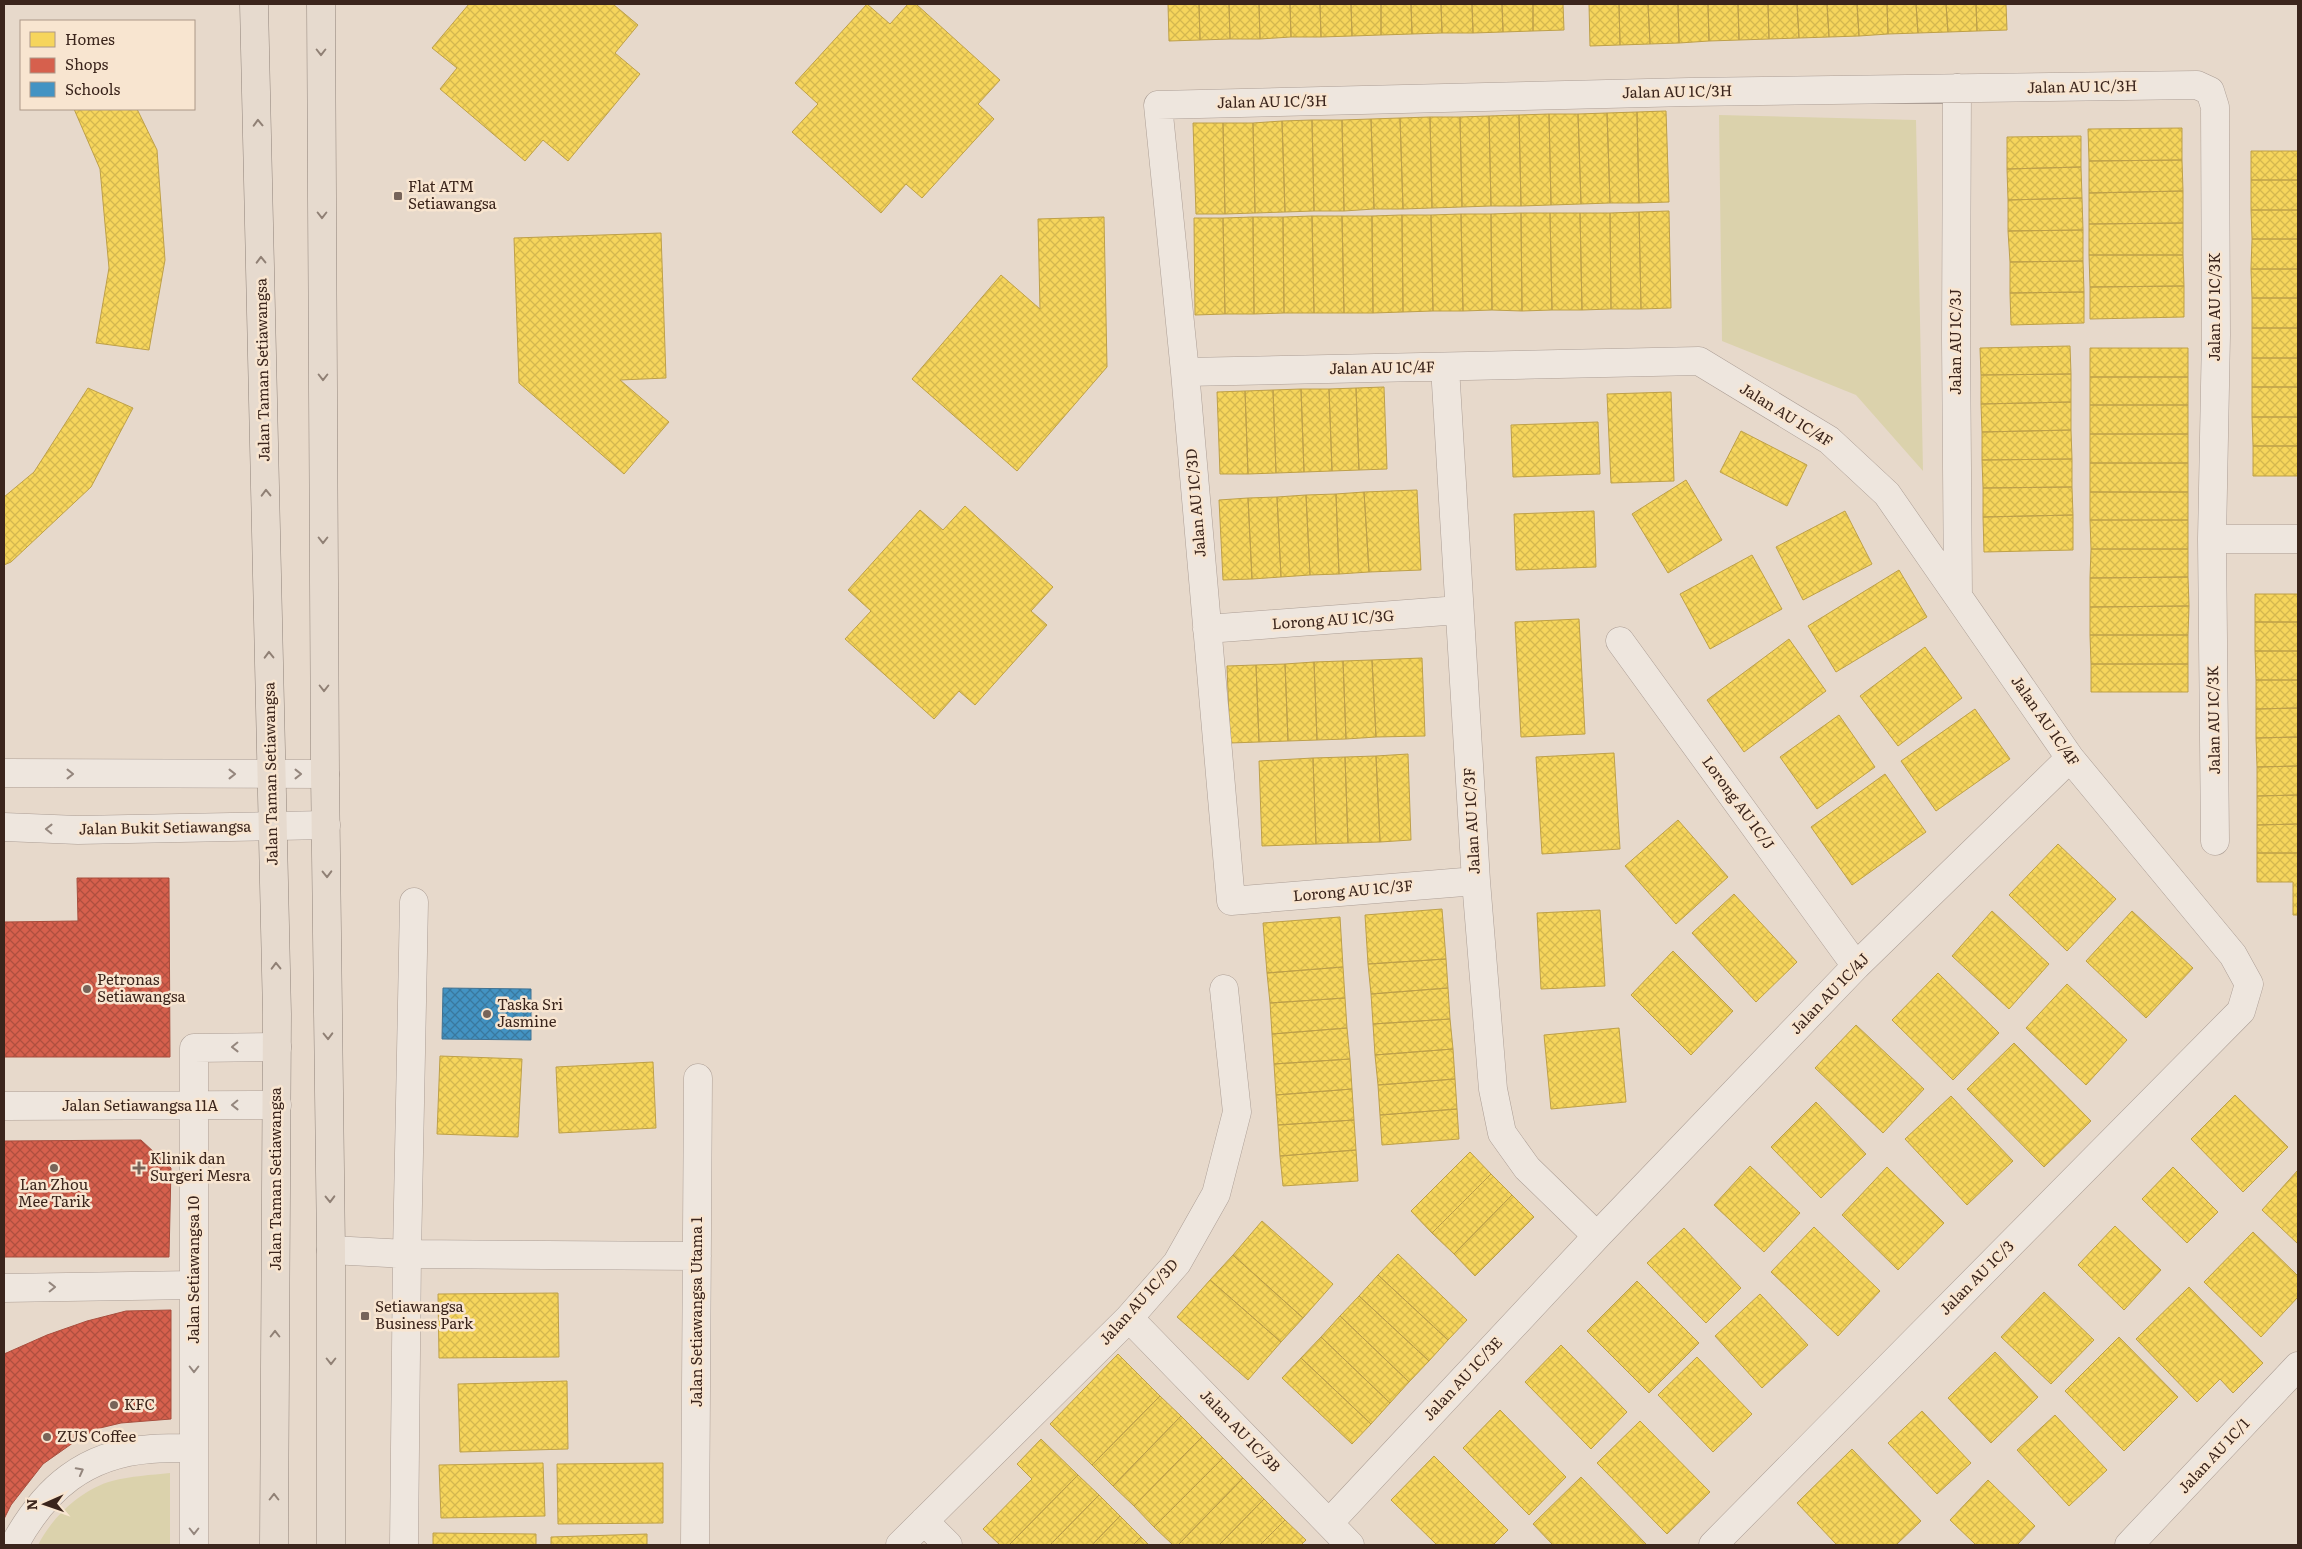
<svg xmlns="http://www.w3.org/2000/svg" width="2302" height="1549" viewBox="0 0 2302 1549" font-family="Literata,serif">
<defs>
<pattern id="homes-cross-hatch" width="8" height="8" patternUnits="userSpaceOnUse" patternTransform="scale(1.25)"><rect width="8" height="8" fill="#f6d55c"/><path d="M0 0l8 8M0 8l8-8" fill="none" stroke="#d4b74f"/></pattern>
<pattern id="shops-cross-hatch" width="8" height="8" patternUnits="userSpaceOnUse" patternTransform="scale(1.25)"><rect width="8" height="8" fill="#d6604d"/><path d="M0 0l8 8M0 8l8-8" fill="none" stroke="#af4f3f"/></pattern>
<pattern id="schools-cross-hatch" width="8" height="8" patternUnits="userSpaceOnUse" patternTransform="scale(1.25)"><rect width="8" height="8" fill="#4393c3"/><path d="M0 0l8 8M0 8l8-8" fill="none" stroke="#39789e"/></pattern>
</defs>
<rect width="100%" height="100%" fill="#e7d9cb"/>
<path fill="#dbd2ac" d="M1719,115l197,5 7,351 -67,-76 -134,-54z
M170,1473v72h-132c14,-28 44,-56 74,-64 19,-5 39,-6 58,-8z"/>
<path fill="url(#homes-cross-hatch)" stroke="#bea049" d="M469,4h144l25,21 -23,28 25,21 -72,87 -25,-21 -18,21 -85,-72 17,-21 -25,-20z
M867,4l23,20 18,-20h8l84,76 -22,24 16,15 -72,79 -16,-14 -25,29 -89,-81 26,-28 -23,-21z
M1168,4h31l1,36 -31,1z
M1199,4h30l1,35 -30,1z
M1229,4h30l1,35h-30z
M1259,4h31l1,33 -31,2z
M1290,4h30l1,33h-30z
M1320,4h31l1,32 -31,1z
M1351,4h30v31l-29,1z
M1381,4h30l1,30 -31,1z
M1411,4h30l1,29 -30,1z
M1441,4h31l1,29h-31z
M1472,4h30l1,28 -30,1z
M1502,4h31v27l-30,1z
M1533,4h30l1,26 -31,1z
M1589,4h30l1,41 -30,1z
M1619,4h29l2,40 -30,1z
M1648,4h30l1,39 -29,1z
M1678,4h30l1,37 -30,2z
M1708,4h30l1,36 -30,1z
M1738,4h30l1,35 -30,1z
M1768,4h29l2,34 -30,1z
M1797,4h30l2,33 -30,1z
M1827,4h30l2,32 -30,1z
M1857,4h30l1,30 -29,2z
M1887,4h29l2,29 -30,1z
M1916,4h30l2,28 -30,1z
M1946,4h30l1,27 -29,1z
M1976,4h30l1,26 -30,1z
M74,109h63l20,41 8,110 -16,90 -53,-7 13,-75 -9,-99z
M1666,111l3,91 -30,1 -2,-91z
M1637,112l2,91h-29l-3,-90z
M1607,113l3,90 -29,1 -3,-90z
M1549,114l2,91 -30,1 -2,-91z
M1549,114h29l3,90 -30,1z
M1519,115l2,91h-30l-2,-90z
M1489,116l2,90 -29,1 -2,-90z
M1430,117l2,91 -29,1 -3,-91z
M1430,117h30l2,90 -30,1z
M1400,118l3,91h-29l-3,-90z
M1371,119l3,90 -30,2 -2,-91z
M1312,120l2,91 -29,1 -3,-91z
M1312,120h30l2,91h-30z
M1282,121l3,91 -30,1 -2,-90z
M1193,123h30l2,91h-29z
M1223,123h30l2,90 -30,1z
M2182,128v32l-93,1 -1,-32z
M2081,136v31l-74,2v-32z
M2251,151h47v29h-47z
M2182,160l1,31 -94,2v-32z
M2081,167l1,31 -74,2 -1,-31z
M2251,180h47v30h-47z
M2183,191v32l-94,1v-31z
M2082,198l1,32 -75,1v-31z
M2251,210h47v29h-46z
M1669,211l2,97 -30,1 -2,-97z
M1639,212l2,97h-30l-1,-96z
M1521,213h29l2,97 -30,1z
M1521,213l1,98 -30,-1 -1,-96z
M1550,213h30l2,97h-30z
M1580,213h30l1,96 -29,1z
M1461,214h30l1,96 -29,1z
M1461,214l2,97h-30l-2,-96z
M1402,215h29l2,96 -30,1z
M1402,215l1,97 -30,1 -1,-97z
M1312,216h30l2,97h-30z
M1312,216l2,97h-30l-1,-96z
M1342,216h30l1,97h-29z
M1104,217l3,150 -90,104 -105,-92 89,-104 39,34 -2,-90z
M1253,217h30l1,96 -30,1z
M1253,217l1,97h-29l-2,-96z
M1194,218h29l2,96 -30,1z
M2183,223v32h-94v-31z
M2083,230v31l-73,1 -2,-31z
M661,233l5,145 -46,2 49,42 -45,52 -105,-91 -5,-145z
M2252,239h46v30h-47z
M2089,255h94l1,31 -94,1z
M2083,261l1,31 -74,1v-31z
M2251,269h47v29h-46z
M2184,286v31l-94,2v-32z
M2084,292v31l-73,2 -1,-32z
M2252,298h46v30h-46z
M2252,328h46v30h-46z
M2070,346l1,28 -90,1 -1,-27z
M2090,348h98v29h-98z
M2252,358h46v29h-46z
M2071,374v28l-90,2v-29z
M2090,377h98v28h-98z
M1384,387l3,82 -28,1 -3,-82z
M2252,387h46v30h-46z
M88,388l45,20 -42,79 -80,75 -7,3v-68l30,-25z
M1356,388l3,82 -27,1 -3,-82z
M1301,389l3,83 -28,1 -3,-83z
M1301,389h28l3,82 -28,1z
M1273,390l3,83 -28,1 -3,-83z
M1245,391l3,83h-28l-3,-82z
M1671,392l3,89 -63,2 -4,-89z
M2071,402v28l-89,2 -1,-28z
M2090,405h98v29h-98z
M2252,417h46v29h-45z
M1598,422l2,52 -87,3 -2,-52z
M2071,430l1,29 -90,1v-28z
M1741,431l66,34 -20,41 -67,-34z
M2090,434h98v29h-98z
M2253,446h45v30h-45z
M2072,459v28l-89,1 -1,-28z
M2090,463h98v29h-98z
M1686,480l36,60 -54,33 -36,-59z
M2072,487l1,28 -90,2v-29z
M1417,490l4,80 -52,2 -5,-80z
M1364,492l5,80 -30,2 -3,-80z
M2090,492h98v28h-98z
M1336,494l3,80 -29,1 -4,-80z
M1306,495l4,80 -29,2 -4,-80z
M1277,497l4,80 -29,2 -4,-81z
M1248,498l4,81 -29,1 -4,-80z
M965,506l88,81 -22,24 16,14 -72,80 -16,-14 -25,28 -89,-80 26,-28 -23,-21 72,-80 23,20z
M1594,511l2,56 -80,3 -2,-56z
M1845,511l27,53 -69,36 -27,-53z
M2073,515v35l-89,2 -1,-35z
M2090,520h98v29h-97z
M2091,549h97v28l-98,1z
M1752,555l30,54 -72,40 -30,-55z
M1899,570l28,47 -91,55 -28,-46z
M2188,577l1,29 -99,1v-29z
M2255,594h43v28h-43z
M2189,606l-1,29h-98v-28z
M1579,619l6,115 -64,3 -6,-115z
M2255,622h43v29h-43z
M2090,635h98v29h-97z
M1789,639l37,52 -82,61 -37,-52z
M1925,647l37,51 -64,48 -38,-50z
M2255,651h43v29h-42z
M1422,658l3,78 -49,1 -4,-77z
M1372,660l4,77 -30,2 -3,-78z
M1343,661l3,78 -29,1 -3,-78z
M1314,662l3,78 -29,1 -3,-77z
M1285,664l3,77 -29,1 -3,-77z
M2091,664h97v28h-97z
M1256,665l3,77 -29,1 -3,-77z
M2256,680h42v28l-42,1z
M2298,708v29l-42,1v-29z
M1975,709l35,50 -74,52 -35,-50z
M1839,715l36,52 -58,42 -37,-52z
M2298,737v29l-41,1 -1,-29z
M1614,753l6,96 -78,5 -6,-97z
M1408,754l3,86 -31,2 -4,-86z
M1376,756l4,86 -32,1 -3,-86z
M1345,757l3,86 -32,1 -3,-86z
M1313,758l3,86 -54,2 -3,-85z
M2298,766v29l-41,1v-29z
M1885,774l41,58 -74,53 -41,-58z
M2298,795v29l-41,1v-29z
M1678,820l50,57 -52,47 -51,-58z
M2298,824v29h-41v-28z
M2058,844l58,55 -49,52 -58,-56z
M2257,853h41v62h-5v-33h-36z
M1734,894l63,68 -41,40 -64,-69z
M1442,909l4,50 -78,5 -3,-49z
M1600,910l5,76 -64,3 -4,-76z
M1992,911l57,53 -40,45 -57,-53z
M2132,911l61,57 -47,50 -60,-57z
M1340,917l3,50 -76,6 -4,-50z
M1673,951l60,60 -42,44 -60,-60z
M1446,959l2,29 -77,6 -3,-30z
M1343,967l2,31 -75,5 -3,-30z
M1938,973l61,60 -46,47 -61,-60z
M2067,984l60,56 -41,45 -60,-57z
M1448,988l2,31 -77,5 -2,-30z
M1345,998l2,30 -75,6 -2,-31z
M1450,1019l3,30 -78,6 -2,-31z
M1856,1025l68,64 -41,44 -68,-65z
M1347,1028l3,31 -76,5 -2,-30z
M1619,1028l7,74 -75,7 -7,-74z
M2014,1043l77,78 -47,46 -77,-78z
M1453,1049l2,30 -77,6 -3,-30z
M440,1056l82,3 -4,78 -81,-3z
M1350,1059l2,30 -76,6 -2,-31z
M653,1062l3,66 -97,5 -3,-66z
M1455,1079l2,30 -77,6 -2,-30z
M1352,1089l2,31 -76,5 -2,-30z
M2235,1095l53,52 -45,45 -52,-53z
M1951,1096l62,65 -46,44 -62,-66z
M1816,1102l50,52 -45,44 -50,-51z
M1457,1109l2,30 -77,6 -2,-30z
M1354,1120l2,30 -76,6 -2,-31z
M1356,1150l2,31 -75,5 -3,-30z
M1470,1152l21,22 -59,59 -21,-22z
M1750,1166l50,47 -36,39 -50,-47z
M1887,1167l57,56 -46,47 -56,-55z
M2173,1167l45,45 -31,31 -45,-44z
M2298,1170v74l-36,-34z
M1491,1174l21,21 -58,59 -22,-21z
M1512,1195l22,22 -59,59 -21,-22z
M1262,1221l71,63 -30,34 -70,-63z
M2115,1226l46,44 -37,40 -46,-45z
M1814,1227l66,64 -42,45 -67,-64z
M1684,1228l57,60 -35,35 -59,-60z
M2253,1232l45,44v21l-37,40 -57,-55z
M1398,1254l69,66 -19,20 -70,-65z
M1233,1255l70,63 -22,24 -71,-62z
M1378,1275l70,65 -19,21 -70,-65z
M1210,1280l71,62 -33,38 -71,-63z
M1637,1281l62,62 -50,50 -62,-62z
M2189,1287l74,76 -30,30 -13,-14 -23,23 -61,-63z
M2044,1292l50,48 -43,44 -50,-47z
M558,1293l1,64 -120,1 -1,-64z
M1760,1294l48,51 -46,43 -47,-52z
M1359,1296l70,65 -20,21 -69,-66z
M1340,1316l69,66 -19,21 -69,-66z
M1321,1337l69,66 -19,21 -70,-66z
M2119,1337l59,60 -54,54 -59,-60z
M1561,1345l66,67 -36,37 -66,-67z
M1995,1352l43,45 -47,46 -43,-45z
M1118,1354l42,42 -68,69 -42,-41z
M1697,1357l55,57 -39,38 -55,-57z
M1301,1358l70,66 -19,20 -70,-66z
M567,1381l1,68 -108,3 -2,-68z
M1160,1396l21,20 -68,70 -21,-21z
M1500,1410l66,67 -37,38 -66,-67z
M1922,1411l49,52 -34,31 -49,-51z
M2055,1415l52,55 -38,36 -52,-56z
M1181,1416l21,21 -68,69 -21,-20z
M1640,1421l70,71 -43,42 -70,-71z
M1202,1437l21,21 -69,69 -20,-21z
M1041,1439l37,36 -69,70h-9l-17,-16 49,-50 -15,-15z
M1852,1449l69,72 -25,24h-59l-40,-42z
M1434,1456l74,74 -15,15h-56l-46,-45z
M1223,1458l20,20 -65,67h-5l-19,-18z
M543,1463l2,53 -104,2 -2,-53z
M663,1463v60l-105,1 -1,-60z
M1078,1475l21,20 -49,50h-41z
M1581,1477l66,68h-94l-20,-21z
M1243,1478l21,21 -45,46h-41z
M1988,1480l47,46 -18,19h-41l-26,-25z
M1099,1495l21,21 -28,29h-42z
M1264,1499l21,21 -25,25h-41z
M1120,1516l21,21 -8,8h-41z
M1285,1520l21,20 -5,5h-41z
M433,1533l103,1v11h-103z
M647,1534v11h-96v-8z
M1141,1537l8,8h-16z"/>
<path fill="url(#shops-cross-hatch)" stroke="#a84e3e" d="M77,878h92l1,179h-166v-135l74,-1z
M141,1140l30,28 -2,89h-165v-116z
M171,1310v109l-50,4 -21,5 -23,12 -34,24 -32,41 -7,14v-165l43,-19 40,-14 39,-10z"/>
<path fill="url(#schools-cross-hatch)" stroke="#417291" d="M443,988l88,1v51l-89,-1z"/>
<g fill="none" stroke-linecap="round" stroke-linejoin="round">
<defs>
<path id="minor" d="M1957,88l-1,251 2,257
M1445,367l31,514 17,208 9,44 25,35 70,68
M1185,372l514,-11 130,79 58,54 183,264 163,197 16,29 -8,27 -528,534
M2212,539h86
M1207,629l252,-19
M1620,641l236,325
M4,773l321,1
M4,827l74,3 248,-5
M1476,881l-245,20 -46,-529 -27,-267 531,-13 508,-7 13,6 5,16 1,228 -4,204 3,302
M4,1106l273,-1
M331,1250l76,4 290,2
M4,1288l190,-3
M1129,1318l221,227
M924,1521l24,24
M1329,1523l268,-287 259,-270 214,-208
M14,1545c31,-57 71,-91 137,-96 14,-1 29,-1 43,-1
M194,1545v-497l83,-1
M404,1545l3,-291 7,-352
M695,1545l3,-467
M900,1545l229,-227 48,-55 39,-69 21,-82 -13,-123
M2129,1545l169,-179"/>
<path id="major" d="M254,4l23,1010 -3,531
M321,4l4,770 6,476v295"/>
</defs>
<use href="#minor" stroke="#ac9e95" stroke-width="29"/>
<use href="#major" stroke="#91847b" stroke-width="29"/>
<use href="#minor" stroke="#eee6de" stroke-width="28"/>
<use href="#major" stroke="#e6dace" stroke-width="28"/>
</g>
<defs><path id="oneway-chevron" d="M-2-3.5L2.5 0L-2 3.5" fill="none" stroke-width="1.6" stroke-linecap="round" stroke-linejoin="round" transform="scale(1.25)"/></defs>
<g stroke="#908075">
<use href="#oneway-chevron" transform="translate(321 52) rotate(90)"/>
<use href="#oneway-chevron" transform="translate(258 123) rotate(-92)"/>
<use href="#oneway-chevron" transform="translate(322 215) rotate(90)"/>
<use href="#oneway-chevron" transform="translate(261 260) rotate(-91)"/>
<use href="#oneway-chevron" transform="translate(323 377) rotate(90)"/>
<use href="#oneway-chevron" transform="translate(266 493) rotate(-91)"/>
<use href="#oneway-chevron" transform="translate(323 540) rotate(90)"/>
<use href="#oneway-chevron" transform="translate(269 655) rotate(-91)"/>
<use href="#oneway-chevron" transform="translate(324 688) rotate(90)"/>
<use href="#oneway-chevron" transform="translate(327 874) rotate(89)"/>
<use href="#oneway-chevron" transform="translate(276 966) rotate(-91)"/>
<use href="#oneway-chevron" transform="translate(328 1036) rotate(89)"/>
<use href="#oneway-chevron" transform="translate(330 1199) rotate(89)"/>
<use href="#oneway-chevron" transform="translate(275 1334) rotate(-90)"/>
<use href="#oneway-chevron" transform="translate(331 1361) rotate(90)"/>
<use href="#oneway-chevron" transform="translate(274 1497) rotate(-90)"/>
</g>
<g stroke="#94867d">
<use href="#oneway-chevron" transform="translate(70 774)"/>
<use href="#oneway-chevron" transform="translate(232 774)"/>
<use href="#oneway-chevron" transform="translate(298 774)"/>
<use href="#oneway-chevron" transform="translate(49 829) rotate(-179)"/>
<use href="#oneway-chevron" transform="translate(235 1047) rotate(179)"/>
<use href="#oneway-chevron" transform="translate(235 1105) rotate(179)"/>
<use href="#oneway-chevron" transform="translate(52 1287) rotate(-1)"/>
<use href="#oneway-chevron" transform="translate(194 1369) rotate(90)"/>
<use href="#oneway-chevron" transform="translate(80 1471) rotate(-28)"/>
<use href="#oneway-chevron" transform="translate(194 1531) rotate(90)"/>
</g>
<g fill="#776459" stroke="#f8e5d0" stroke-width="2">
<rect x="393" y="191" width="10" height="10" rx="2.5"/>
<circle cx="87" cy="989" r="5"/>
<circle cx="487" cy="1014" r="5"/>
<circle cx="54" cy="1168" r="5"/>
<path d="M136.5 1160.5h5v5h5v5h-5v5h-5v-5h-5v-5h5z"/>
<rect x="360" y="1311" width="10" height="10" rx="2.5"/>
<circle cx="114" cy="1405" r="5"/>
<circle cx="47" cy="1437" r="5"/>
</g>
<g text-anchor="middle" stroke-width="5" stroke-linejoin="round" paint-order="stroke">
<g font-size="15" fill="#3b251c" stroke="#f8e5d0">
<text transform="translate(2082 87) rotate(-1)" y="5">Jalan AU 1C/3H</text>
<text transform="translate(1677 92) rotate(-1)" y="5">Jalan AU 1C/3H</text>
<text transform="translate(1272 102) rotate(-1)" y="5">Jalan AU 1C/3H</text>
<text transform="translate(2215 307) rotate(-90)" y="5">Jalan AU 1C/3K</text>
<text transform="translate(1956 342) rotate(-90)" y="5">Jalan AU 1C/3J</text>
<text transform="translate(1382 368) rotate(-1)" y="5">Jalan AU 1C/4F</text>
<text transform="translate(263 370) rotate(-91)" y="5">Jalan Taman Setiawangsa</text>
<text transform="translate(1786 415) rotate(32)" y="5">Jalan AU 1C/4F</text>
<text transform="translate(1196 503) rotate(-95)" y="5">Jalan AU 1C/3D</text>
<text transform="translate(1333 620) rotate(-4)" y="5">Lorong AU 1C/3G</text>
<text transform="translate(2214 720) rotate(-91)" y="5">Jalan AU 1C/3K</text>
<text transform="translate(2045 721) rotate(55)" y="5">Jalan AU 1C/4F</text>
<text transform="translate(271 774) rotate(-91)" y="5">Jalan Taman Setiawangsa</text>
<text transform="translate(1738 803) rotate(54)" y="5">Lorong AU 1C/J</text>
<text transform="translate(1472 821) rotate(-93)" y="5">Jalan AU 1C/3F</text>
<text transform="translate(165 828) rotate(-1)" y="5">Jalan Bukit Setiawangsa</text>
<text transform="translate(1353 891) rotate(-5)" y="5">Lorong AU 1C/3F</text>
<text transform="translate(1830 994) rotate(-46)" y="5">Jalan AU 1C/4J</text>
<text x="140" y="1111">Jalan Setiawangsa 11A</text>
<text transform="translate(276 1179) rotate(-90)" y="5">Jalan Taman Setiawangsa</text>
<text transform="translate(194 1270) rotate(-90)" y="5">Jalan Setiawangsa 10</text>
<text transform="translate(1977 1278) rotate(-45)" y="5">Jalan AU 1C/3</text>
<text transform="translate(1139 1302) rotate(-48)" y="5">Jalan AU 1C/3D</text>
<text transform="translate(697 1312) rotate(-90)" y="5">Jalan Setiawangsa Utama 1</text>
<text transform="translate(1463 1379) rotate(-47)" y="5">Jalan AU 1C/3E</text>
<text transform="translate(1240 1431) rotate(46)" y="5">Jalan AU 1C/3B</text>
<text transform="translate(2214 1456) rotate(-47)" y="5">Jalan AU 1C/1</text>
</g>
<g font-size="15" fill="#3b251c" stroke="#f8e5d0" text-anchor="start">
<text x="408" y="192">Flat ATM<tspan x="408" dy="17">Setiawangsa</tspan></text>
<text x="97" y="985">Petronas<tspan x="97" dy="17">Setiawangsa</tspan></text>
<text x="497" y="1010">Taska Sri<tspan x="497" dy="17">Jasmine</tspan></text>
<text x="150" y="1164">Klinik dan<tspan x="150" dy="17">Surgeri Mesra</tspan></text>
<text x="54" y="1190" text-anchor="middle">Lan Zhou<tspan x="54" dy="17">Mee Tarik</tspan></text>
<text x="375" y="1312">Setiawangsa<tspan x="375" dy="17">Business Park</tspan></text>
<text x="124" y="1410">KFC</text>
<text x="57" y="1442">ZUS Coffee</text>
</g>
</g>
<rect width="2302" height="1549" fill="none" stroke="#3b251c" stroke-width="10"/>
<rect x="20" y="20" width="175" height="90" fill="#f8e5d0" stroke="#ac9888"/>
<rect x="30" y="32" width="25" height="15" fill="#f6d55c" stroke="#ac9888"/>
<text x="65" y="45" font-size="15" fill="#3b251c">Homes</text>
<rect x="30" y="58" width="25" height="15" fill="#d6604d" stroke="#ac9888"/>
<text x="65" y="70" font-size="15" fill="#3b251c">Shops</text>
<rect x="30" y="82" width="25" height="15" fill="#4393c3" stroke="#ac9888"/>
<text x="65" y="95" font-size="15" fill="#3b251c">Schools</text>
<g transform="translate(45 1504) rotate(268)" stroke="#f8e5d0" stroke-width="4" paint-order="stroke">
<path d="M0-4L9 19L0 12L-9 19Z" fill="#3b251c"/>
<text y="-8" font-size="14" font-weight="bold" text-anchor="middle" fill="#3b251c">N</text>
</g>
</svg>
